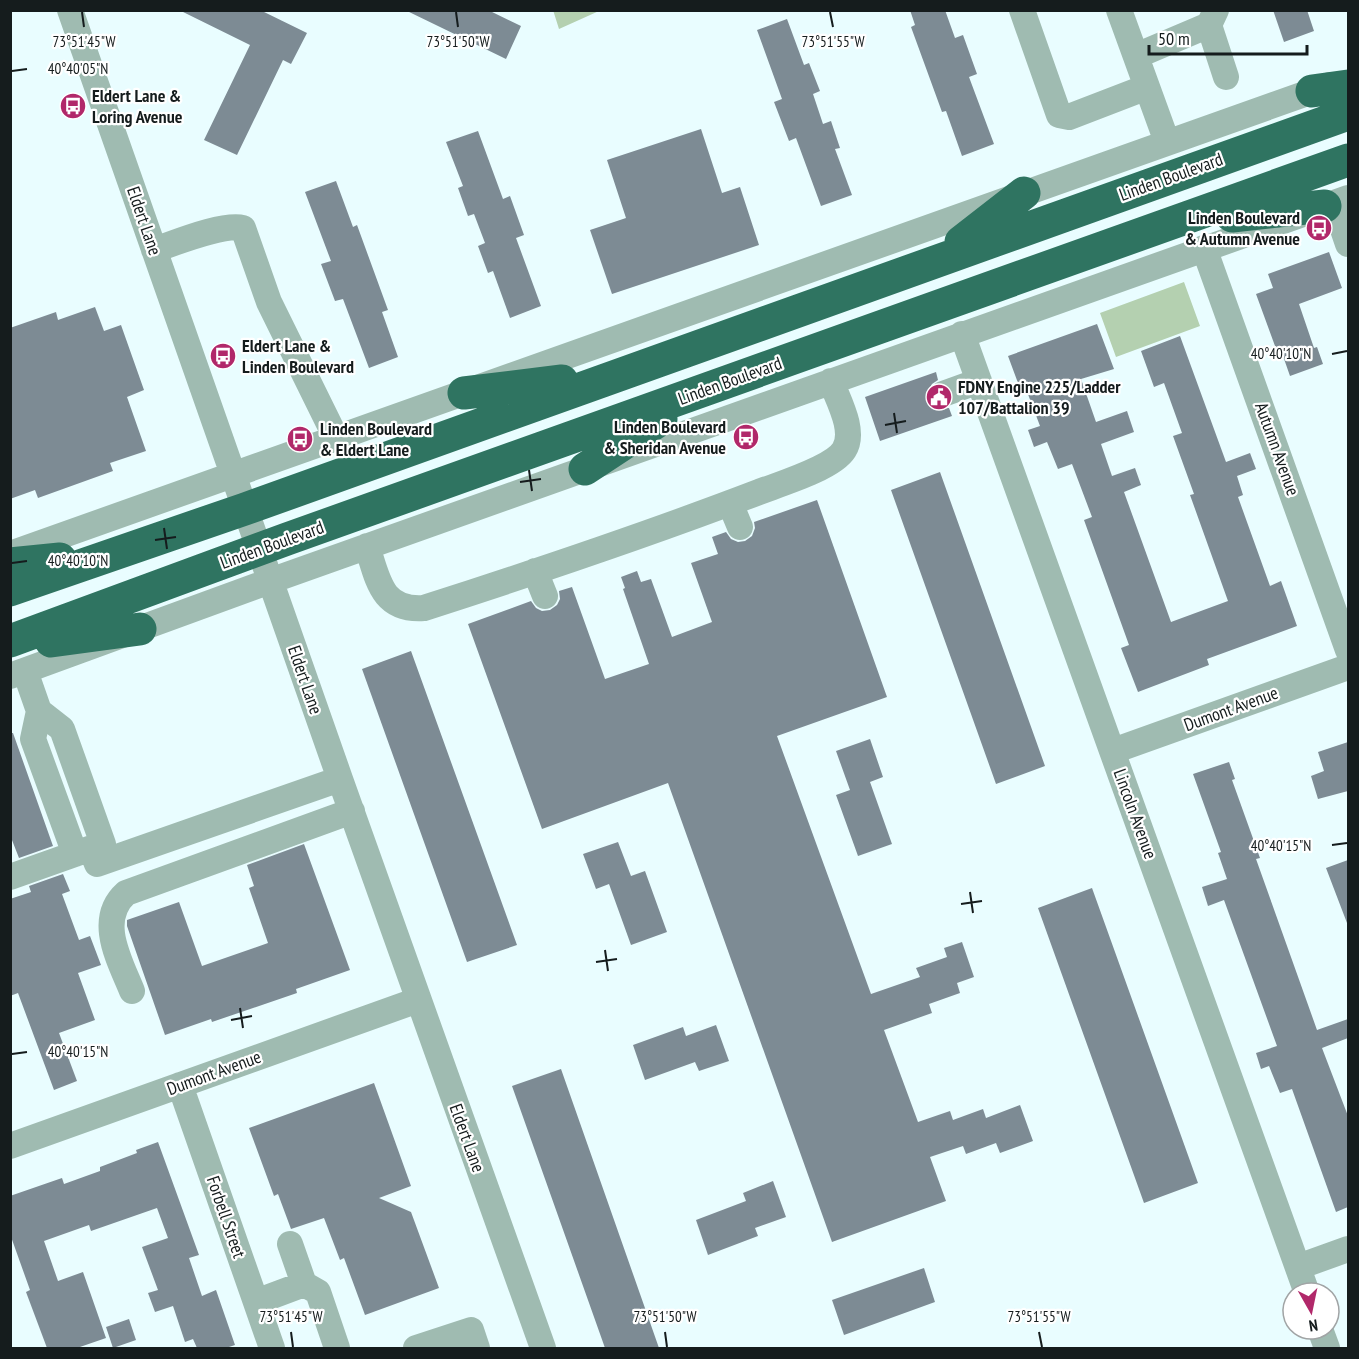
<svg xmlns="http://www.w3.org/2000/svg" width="1359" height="1359" viewBox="0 0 1359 1359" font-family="'PT Sans Narrow',sans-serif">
<rect width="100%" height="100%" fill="#e9fdff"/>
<path fill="#b4d0b0" d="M553,10h46v1l-40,18z
M1184,282l16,44 -84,31 -16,-44z"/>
<path fill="#7d8b94" d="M179,10h81l47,23 -16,31 -8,-4 -46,95 -33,-15 46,-95z
M405,10h83l33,16 -15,33z
M910,10h35l10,28 8,-3 14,39 -8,3 25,67 -32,12 -16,-45 -4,1 -31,-85 4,-2z
M1273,10h34l7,21 -30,11z
M787,19l17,46 5,-2 11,28 -7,3 10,30 8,-3 9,27 -5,1 17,46 -31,11 -25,-68 -7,3 -15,-39 8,-3 -25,-69z
M701,129l21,64 18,-6 19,58 -147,49 -22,-64 36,-12 -19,-58z
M478,131l25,68 7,-3 14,39 -8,3 25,68 -31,12 -17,-47 -5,2 -10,-27 7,-3 -11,-29 -6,2 -10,-28 5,-2 -17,-44z
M336,181l17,46 4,-2 31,85 -6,2 16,45 -29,11 -26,-69 -8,2 -14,-37 10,-3 -26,-69z
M1329,252l13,36 -43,16 15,44 3,-1 6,17 -33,12 -7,-20 -4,1 -23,-63 17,-6 -5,-14z
M95,307l9,24 17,-6 23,65 -17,7 19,54 -36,12 3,8 -75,27 -3,-8 -25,9v-171l46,-16 2,8z
M1097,324l17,45 -33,10 15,43 31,-11 7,21 -33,12 11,32 23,-8 6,17 -17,7 47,130 57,-21 -38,-106 4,-1 -21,-58 9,-3 -18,-50 -10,4 -13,-36 39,-15 46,126 24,-9 6,16 -19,7 6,19 -5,2 32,89 11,-5 16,45 -90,33 2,6 -71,27 -17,-44 8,-3 -45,-125 8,-3 -20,-53 -14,5 -11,-27 -13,5 -6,-17 12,-4 -14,-37 -5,2 -13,-35z
M936,372l2,8 -6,4 -4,7 1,9 5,6 6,3 9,-1 3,8 -72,25 -15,-44z
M940,472l105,294 -49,18 -105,-294z
M817,500l70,197 -110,39 94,258 49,-17 -4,-9 31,-11 -3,-9 18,-6 12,35 -17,6 3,10 -31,11 3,9 -48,17 34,92 32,-11 3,9 30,-11 3,9 34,-13 13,36 -33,12 -4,-10 -30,11 -3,-8 -33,11 16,44 -114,41 -164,-459 -126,46 -74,-205 63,-23 5,7 6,3 8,-1 7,-5 3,-6 -1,-8 13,-4 33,92 44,-15 -26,-75 2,-1 -4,-11 16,-6 4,11 10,-3 21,58 40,-15 -21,-59 27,-9 -6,-17 14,-5 5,7 7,3 7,-1 7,-5 3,-8 -1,-6z
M411,651l106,294 -50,17 -105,-293z
M10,733h3l40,113 -34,12 -9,-23z
M870,739l13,38 -13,5 22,62 -34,12 -22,-61 14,-5 -14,-39z
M1348,742v49l-30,8 -7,-23 13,-5 -6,-19z
M1229,762l6,17 -3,1 28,78 -4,1 61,171 31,-11v19l-26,10 26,68v91l-12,5 -44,-123 -12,4 -11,-27 -8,3 -5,-16 21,-7 -53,-146 -16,6 -6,-19 25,-8 -9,-26 3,-1 -28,-78z
M618,842l13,34 14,-5 22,61 -36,13 -22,-61 -13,5 -13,-35z
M304,844l46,126 -54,19 1,4 -85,29 -1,-3 -46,16 -38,-109v-6l52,-18 23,64 66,-23 -19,-55 5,-2 -7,-21z
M1348,860v63h-1l-21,-55z
M63,874l7,17 -8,3 17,46 11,-4 11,29 -23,8 17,47 -36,13 18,48 -23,9 -36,-97 -8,3v-97l21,-7 -2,-6z
M1092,888l106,295 -54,20 -106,-295z
M716,1025l13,36 -30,10 -4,-9 -50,18 -12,-35 50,-18 3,9z
M561,1069l98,279h-54l-93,-262z
M374,1083l37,103 -32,12 32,14 28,76 -74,27 -21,-57 -4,2 -16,-42 -33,11 -13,-35 -4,2 -25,-68z
M158,1142l41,113 -10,3 13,38 14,-6 19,55 -9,3h-29l-4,-9 -8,3 -12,-36 -18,6 -7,-19 10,-3 -16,-43 26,-9 -11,-30 -66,23 -2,-6 -45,16 14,40 25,-9 23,66 -29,10h-30l-21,-56 4,-2 -20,-56v-38l52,-18 2,6 36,-13v-4l37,-14 -1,-3z
M773,1181l13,36 -31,11 3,8 -50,19 -12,-35 50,-19 -3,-8z
M924,1268l11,34 -91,33 -12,-35z
M129,1319l7,21 -23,8 -7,-21z"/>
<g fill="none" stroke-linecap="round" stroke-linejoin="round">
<path stroke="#9fbbb1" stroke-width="26" d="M70,10l270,769 203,569
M1022,10l37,105 10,2 78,-30
M1119,10l48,132
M1209,25l17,52
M1136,56l73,-31 7,-15
M1334,203l14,41
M1204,248l144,402
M154,250c21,-7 69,-27 89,-22l26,74 67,136
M962,334l345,959
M943,394l36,-13
M730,503l10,24
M367,546c11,33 14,65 57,62 112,-36 225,-74 335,-116 21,-8 74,-24 85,-42 12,-19 -6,-50 -13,-69
M10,554l1320,-469
M535,571l10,25
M25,671l14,40 -6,28 42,115
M10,676l260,-95 1078,-383
M1113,751l235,-84
M91,849l6,15 243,-85
M10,877l93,-33 -41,-115 -23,-18
M132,991c-12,-30 -36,-71 -6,-98l226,-82
M180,1085l92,263
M10,1146l408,-146
M290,1244l14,40 14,8 19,56
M1298,1267l50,-18
M256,1302l48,-18
M1320,1329l7,19
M416,1348l55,-18 6,18"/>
<path stroke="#2f7461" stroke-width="33" d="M1312,91l36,-5
M1232,216l93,-10
M961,242l63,-49
M464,393l98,-12
M585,469l76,-50
M10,564l50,-5
M10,590l235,-81 1103,-395
M10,641l277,-102 1061,-379
M51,641l89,-12"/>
</g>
<path fill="none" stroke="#151c1d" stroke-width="2" d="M82,12l2,15M456,12l2,15M830,12l3,15M12,71l15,-2M1332,354l15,-3M894,413l3,20M885,425l21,-4M529,470l3,21M520,482l21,-3M164,528l3,21M155,540l21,-3M12,563l15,-2M1332,845l15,-2M970,892l3,21M961,904l21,-3M605,950l3,21M596,962l21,-3M240,1008l3,20M231,1020l21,-4M12,1054l15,-2M291,1332l2,15M665,1332l2,15M1039,1332l3,15"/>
<defs>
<symbol id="bus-disc" viewBox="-11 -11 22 22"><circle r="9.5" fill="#b1286a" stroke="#fff"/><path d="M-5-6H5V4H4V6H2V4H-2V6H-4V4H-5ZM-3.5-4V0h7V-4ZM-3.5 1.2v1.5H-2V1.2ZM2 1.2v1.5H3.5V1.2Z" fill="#fff"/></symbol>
<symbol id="civic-disc" viewBox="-11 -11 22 22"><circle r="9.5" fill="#b1286a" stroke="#fff"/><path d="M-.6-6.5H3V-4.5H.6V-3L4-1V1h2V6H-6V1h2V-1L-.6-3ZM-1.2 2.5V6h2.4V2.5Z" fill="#fff"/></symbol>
</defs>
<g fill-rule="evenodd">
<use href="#bus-disc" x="58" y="91" width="30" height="30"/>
<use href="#bus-disc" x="1304" y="213" width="30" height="30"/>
<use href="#bus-disc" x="208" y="341" width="30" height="30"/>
<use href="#civic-disc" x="924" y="382" width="30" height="30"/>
<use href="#bus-disc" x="731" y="422" width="30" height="30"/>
<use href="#bus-disc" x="285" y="424" width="30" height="30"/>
</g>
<g text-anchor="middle" stroke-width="4.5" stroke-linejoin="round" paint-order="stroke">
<g font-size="18" font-weight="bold" fill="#151c1d" stroke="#fff" text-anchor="start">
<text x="92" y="102">Eldert Lane &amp;<tspan x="92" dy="21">Loring Avenue</tspan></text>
<text x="1300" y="224" text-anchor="end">Linden Boulevard<tspan x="1300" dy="21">&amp; Autumn Avenue</tspan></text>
<text x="242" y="352">Eldert Lane &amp;<tspan x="242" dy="21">Linden Boulevard</tspan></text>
<text x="958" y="393">FDNY Engine 225/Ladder<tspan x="958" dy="21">107/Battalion 39</tspan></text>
<text x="726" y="433" text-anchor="end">Linden Boulevard<tspan x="726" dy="21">&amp; Sheridan Avenue</tspan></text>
<text x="320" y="435">Linden Boulevard<tspan x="320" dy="21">&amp; Eldert Lane</tspan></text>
</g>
<g font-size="18" fill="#151c1d" stroke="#fff">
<text transform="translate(1171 177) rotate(-20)" y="6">Linden Boulevard</text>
<text transform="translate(144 221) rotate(71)" y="6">Eldert Lane</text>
<text transform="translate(730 381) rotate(-20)" y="6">Linden Boulevard</text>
<text transform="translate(1277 449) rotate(70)" y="6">Autumn Avenue</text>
<text transform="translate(272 545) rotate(-20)" y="6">Linden Boulevard</text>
<text transform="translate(305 680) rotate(71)" y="6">Eldert Lane</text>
<text transform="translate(1231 709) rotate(-20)" y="6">Dumont Avenue</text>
<text transform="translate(1135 814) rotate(70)" y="6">Lincoln Avenue</text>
<text transform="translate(214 1073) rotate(-20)" y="6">Dumont Avenue</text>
<text transform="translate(467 1138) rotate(70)" y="6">Eldert Lane</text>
<text transform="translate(226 1217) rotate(71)" y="6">Forbell Street</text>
</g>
</g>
<g font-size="15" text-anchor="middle" fill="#151c1d" stroke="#fff" stroke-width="4.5" stroke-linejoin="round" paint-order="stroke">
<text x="84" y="47">73°51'45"W</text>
<text x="458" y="47">73°51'50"W</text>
<text x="833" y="47">73°51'55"W</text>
<text x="78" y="74">40°40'05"N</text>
<text x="1281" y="359">40°40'10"N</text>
<text x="78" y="566">40°40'10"N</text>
<text x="1281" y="851">40°40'15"N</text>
<text x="78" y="1057">40°40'15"N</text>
<text x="291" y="1322">73°51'45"W</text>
<text x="665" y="1322">73°51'50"W</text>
<text x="1039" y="1322">73°51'55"W</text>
</g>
<rect width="1359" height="1359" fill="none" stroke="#151c1d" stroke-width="24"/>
<g transform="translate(1311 1311) rotate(171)"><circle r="28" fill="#ffffff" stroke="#a1a4a5" stroke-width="1.5"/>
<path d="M0-4.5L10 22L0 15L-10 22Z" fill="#b1286a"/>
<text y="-9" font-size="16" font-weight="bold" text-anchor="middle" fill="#151c1d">N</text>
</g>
<path d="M1149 45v9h158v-9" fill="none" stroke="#151c1d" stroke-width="3"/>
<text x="1158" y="45" font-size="18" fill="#151c1d" stroke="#ffffff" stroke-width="4.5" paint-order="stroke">50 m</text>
</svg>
